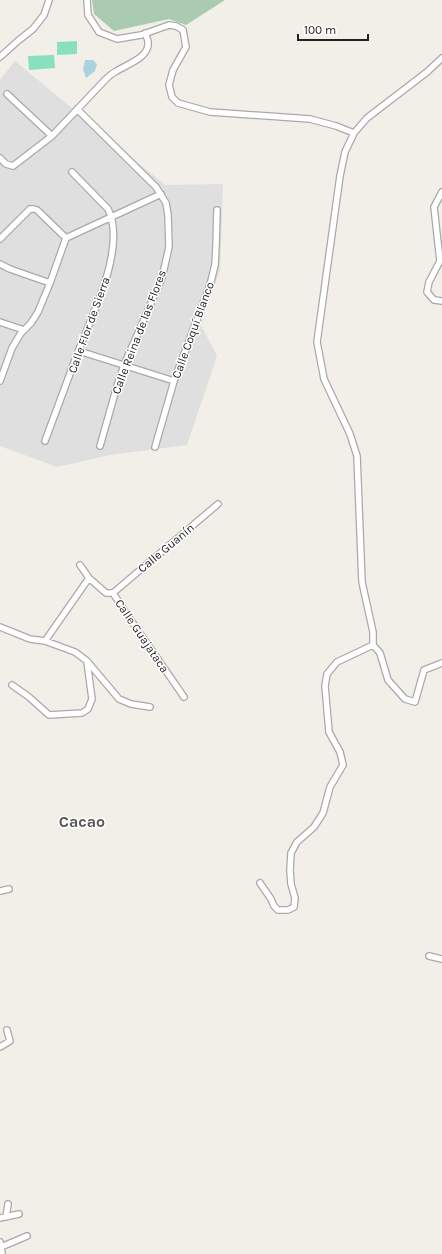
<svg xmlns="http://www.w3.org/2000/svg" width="442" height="1254" viewBox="0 0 442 1254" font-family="Karla,sans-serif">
<rect width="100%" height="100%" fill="#f2efe9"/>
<path fill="#e0dfdf" d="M15,61l150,124 58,-1 -3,86 -19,55 16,31 -30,89 -77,10 -53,12 -57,-21v-366z"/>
<path fill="#aacbaf" d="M92,0h133l-39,25 -17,-6 -55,12 -20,-17z"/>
<path fill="#88e0be" d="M77,41v13l-20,1v-13z
M54,55l1,13 -26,2 -1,-14z"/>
<path fill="#aad3df" d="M85,60h8l4,4 -2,7 -9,7 -3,-9z"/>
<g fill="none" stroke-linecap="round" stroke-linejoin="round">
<defs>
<path id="minor" d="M87,0l1,15 11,17 18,7 24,-4 28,-10 7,1 7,4 3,17 -13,23 -4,15 3,12 6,6 32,9 100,7 26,7 18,7
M0,57l19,-17 14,-11 11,-14 5,-15
M442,58l-15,14 -60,46 -13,15 -9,19 -5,24 -23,166 7,37 26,55 7,22 5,126 11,50v13l7,8 8,27 17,19 10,3 9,-32 18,-7
M7,94l45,42
M77,109l79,78 10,16 2,12 1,32 -7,31 -38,87 -7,21 -17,60
M0,158l6,6 7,2 39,-30 53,-56c3,-3 6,-6 10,-8 10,-7 35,-14 33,-30 0,-3 -2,-6 -3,-9
M442,192l-8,15 6,54 -11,21 -2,10 7,8 8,1
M0,239l30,-30h4l3,1 29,28
M0,264l10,5 40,14
M0,322l24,8
M79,351l95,30
M0,381l12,-33 9,-15 10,-10 7,-11 12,-29 16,-45 95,-44
M45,441c11,-30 22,-60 33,-89 14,-37 49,-105 30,-143l-36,-37
M155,447l19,-66 36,-96 5,-20 1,-19 1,-36
M80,565l9,13 17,15h7l15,23 56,81
M113,593l105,-89
M0,627l30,12 15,2 30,11 12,9 32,38 12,5 19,3
M45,641l44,-63
M12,685l17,12 20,18 33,-2 6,-4 4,-10 -5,-37
M260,883l11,16 3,7 4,4h10l6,-3 1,-9 -4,-14 -1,-14 1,-17 6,-11 17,-15 9,-14 7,-26 13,-22 -3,-13 -11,-20 -4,-46 2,-12 10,-12 36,-17
M0,891l9,-2
M429,956l13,3
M0,1047l10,-6 -3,-11
M6,1217l2,-13
M0,1218l19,-4
M0,1242l2,12
M1,1247l26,-11"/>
</defs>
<use href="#minor" stroke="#a9a9a9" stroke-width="8"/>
<use href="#minor" stroke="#fff" stroke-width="5.5"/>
</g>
<g text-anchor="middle" stroke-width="3" stroke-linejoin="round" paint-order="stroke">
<g font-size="12" fill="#222" stroke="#fff">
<text transform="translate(89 325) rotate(-70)" y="4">Calle Flor de Sierra</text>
<text transform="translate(193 330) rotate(-70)" y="4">Calle Coquí Blanco</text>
<text transform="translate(139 332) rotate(-69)" y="4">Calle Reina de las Flores</text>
<text transform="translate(166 548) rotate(-40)" y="4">Calle Guanín</text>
<text transform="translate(142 636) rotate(56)" y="4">Calle Guajataca</text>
</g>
<g font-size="16" font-weight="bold" fill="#555" stroke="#fff">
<text x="82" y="827">Cacao</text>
</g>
</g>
<path d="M298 34v6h70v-6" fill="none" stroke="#222222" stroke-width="2"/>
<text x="304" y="34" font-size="12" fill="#222222" stroke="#ffffff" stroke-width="3" paint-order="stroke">100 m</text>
</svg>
